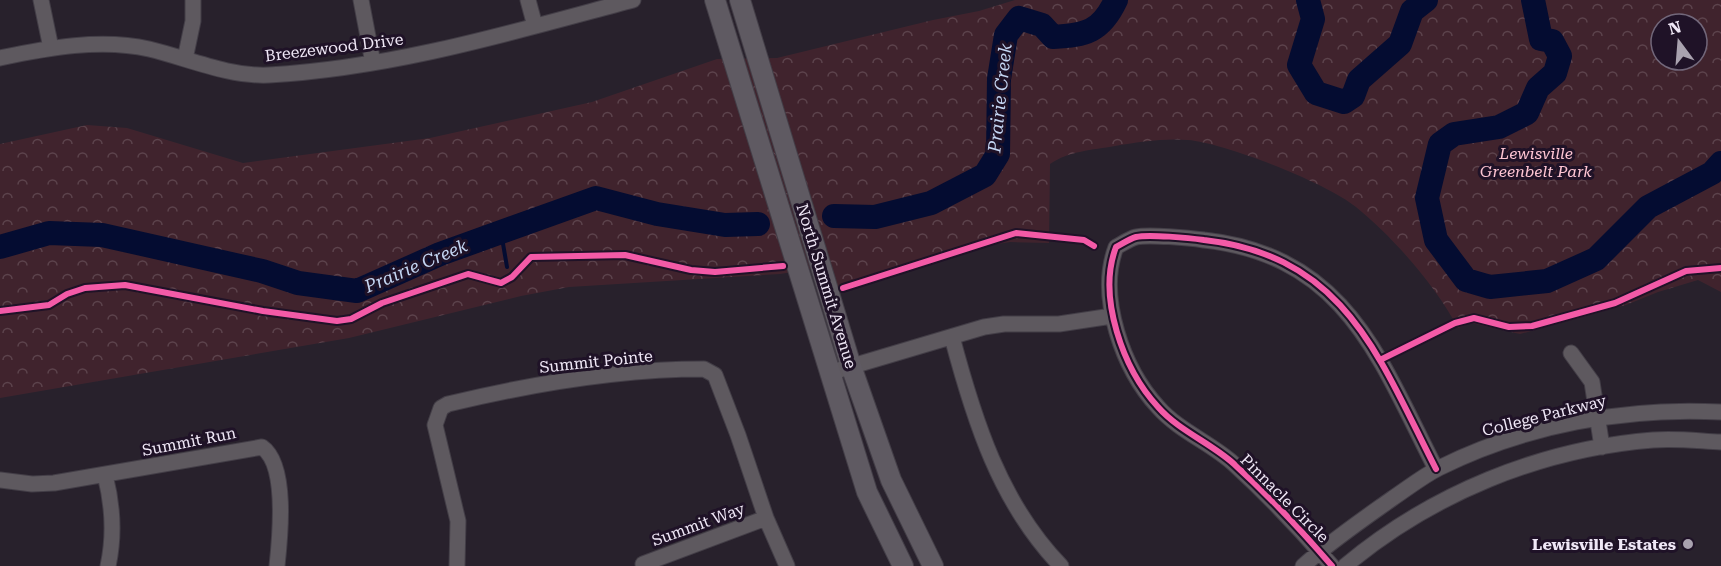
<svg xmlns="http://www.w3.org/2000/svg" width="1721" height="566" viewBox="0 0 1721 566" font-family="'Roboto Serif',serif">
<defs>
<pattern id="park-crowns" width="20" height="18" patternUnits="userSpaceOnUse" patternTransform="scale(1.5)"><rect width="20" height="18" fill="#40232d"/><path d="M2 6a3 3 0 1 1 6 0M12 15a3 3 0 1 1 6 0" fill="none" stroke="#5c434c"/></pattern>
</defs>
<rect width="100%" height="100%" fill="#28212c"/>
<path fill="url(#park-crowns)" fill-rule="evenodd" d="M1015,0h706v292l-23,-12 -40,12 -32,13 -106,29 -49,-11 -13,5c-22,-42 -65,-91 -102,-121 -29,-24 -131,-64 -168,-67 -23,-2 -51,2 -73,6 -23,4 -46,5 -65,18l-1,79 -39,-1 -19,3 -155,48 -8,-27 -48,8 -211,13 -48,9 -172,42 -349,60v-254l87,-19 40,3 116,35 187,-25 162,-36 125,-43 60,-1 156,-38 46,-9zM1661,24h36v36h-36z"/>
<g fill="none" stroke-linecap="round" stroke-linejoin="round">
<path stroke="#040c31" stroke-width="4" d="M501,232l6,35"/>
<path stroke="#040c31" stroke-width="24" d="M1308,0l5,19 -14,46 17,28 28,9 9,-6 6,-16 41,-36 12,-33 14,-11
M1533,0l8,39 11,2 8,15 -5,17 -17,15 -11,25 -28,14 -45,7 -14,10 -13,54 9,42 30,40 24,7 57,-6 49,-22 52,-52 64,-34 9,-10
M834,216l41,1 56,-14 54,-28 13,-21 1,-75 7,-44 13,-17 23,7 11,12c33,-2 48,-5 63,-37
M0,247l49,-14 53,2 160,36 36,12 59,8 83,-37 156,-56 61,16 68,11 33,-1"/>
<defs>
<path id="minor" d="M41,0l10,48
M361,0l12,63
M528,0l7,26
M0,58c47,-10 101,-20 149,-9 38,9 80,28 120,26 124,-7 244,-43 364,-75
M185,59l8,-38v-21
M952,337c22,83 48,166 109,229
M1571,353l21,29 10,65
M829,373l155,-46 20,-3h55l53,-8
M105,475c8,31 10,59 3,91
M0,480l32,4 22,-1 208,-36c26,18 18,91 15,119
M643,564l123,-46
M457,566l1,-45 -23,-96 6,-17 7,-4c83,-20 171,-35 256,-35l11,6 23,60 28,83 21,48
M1303,566c28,-25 59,-46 90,-68 15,-10 30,-22 46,-30 86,-43 186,-61 282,-56
M1332,566c-30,-35 -63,-70 -98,-102 -23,-21 -55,-33 -76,-57 -35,-38 -61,-110 -42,-160 6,-3 13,-8 20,-10 12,-3 54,1 68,3 142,16 175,118 232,229
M1345,566c86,-72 195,-117 308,-126 22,-2 46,1 68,2"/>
<path id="major" d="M715,0l152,492 36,74
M740,0l111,366 40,114 42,86"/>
</defs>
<use href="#minor" stroke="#433e47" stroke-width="17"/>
<use href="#major" stroke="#433e47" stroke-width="22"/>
<use href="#minor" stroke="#5e595f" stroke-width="15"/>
<use href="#major" stroke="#5f5a62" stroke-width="20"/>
<defs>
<path id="cycleway" d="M843,288l173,-55 68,7 10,6
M0,311l49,-6 18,-11 18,-6 40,-3 138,26 74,10 14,-2 31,-16 86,-29 33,9 11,-6 19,-20 94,-2 66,15 24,2 68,-6
M1380,360l75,-37 19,-5 35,9 23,-1 83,-23 71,-32 35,-3
M1332,566c-30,-35 -63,-70 -98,-102 -23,-21 -55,-33 -76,-57 -35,-38 -61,-110 -42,-160 6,-3 13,-8 20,-10 12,-3 54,1 68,3 142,16 175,118 232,229"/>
</defs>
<use href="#cycleway" stroke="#1f1227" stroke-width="10"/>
<use href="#cycleway" stroke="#f35aa7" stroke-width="6"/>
</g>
<circle fill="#a9a2af" stroke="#1f1227" stroke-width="2" cx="1688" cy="544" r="6"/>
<g text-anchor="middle" stroke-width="6" stroke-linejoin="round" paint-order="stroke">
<g font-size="16" fill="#efe7f6" stroke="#1f1227">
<text transform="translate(334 47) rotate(-7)" y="6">Breezewood Drive</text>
<text transform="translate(827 286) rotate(73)" y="6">North Summit Avenue</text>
<text transform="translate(596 361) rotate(-6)" y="6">Summit Pointe</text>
<text transform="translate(1544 415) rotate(-14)" y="6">College Parkway</text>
<text transform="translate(189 441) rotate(-11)" y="6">Summit Run</text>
<text transform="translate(1285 498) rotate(45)" y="6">Pinnacle Circle</text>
<text transform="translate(698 524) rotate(-20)" y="6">Summit Way</text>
</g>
<g font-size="16" font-style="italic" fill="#fec5d3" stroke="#1f1227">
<text x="1536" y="159">Lewisville<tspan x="1536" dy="18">Greenbelt Park</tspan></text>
</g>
<g font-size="16" font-weight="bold" fill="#efe7f6" stroke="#1f1227" text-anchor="end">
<text x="1676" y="550">Lewisville Estates</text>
</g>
<g font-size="18" font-style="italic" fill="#c4d6f3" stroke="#1f1227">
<text transform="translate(1000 98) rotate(-84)" y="6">Prairie Creek</text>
<text transform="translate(416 266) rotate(-23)" y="6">Prairie Creek</text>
</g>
</g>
<g transform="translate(1679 42) rotate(344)"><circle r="28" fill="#1f1227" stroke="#72677a" stroke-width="1.5"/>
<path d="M0-4.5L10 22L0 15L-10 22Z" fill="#a9a2af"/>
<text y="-9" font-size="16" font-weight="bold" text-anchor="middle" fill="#efe7f6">N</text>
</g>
</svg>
